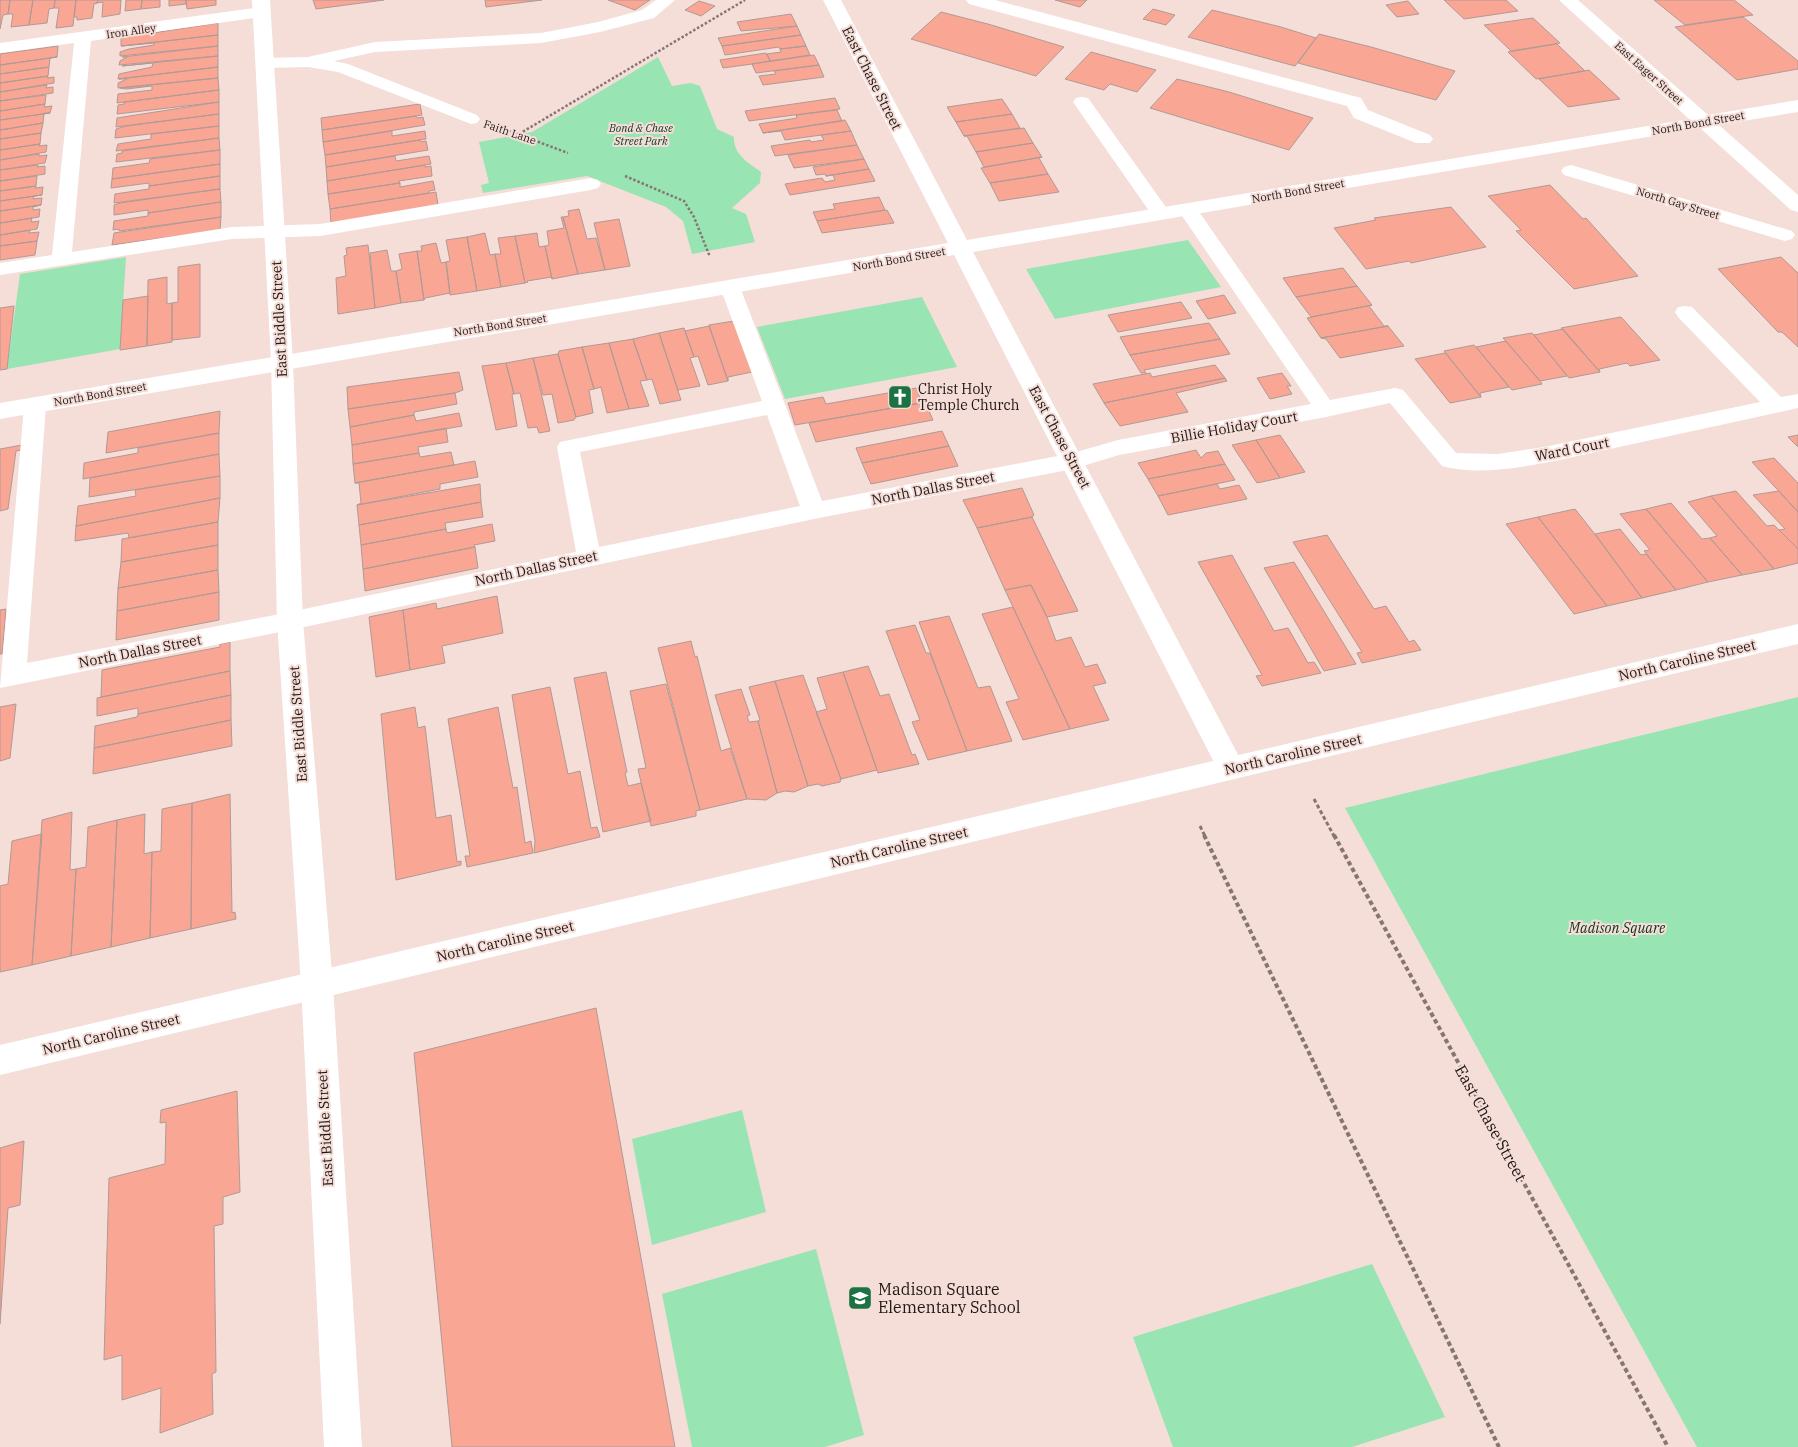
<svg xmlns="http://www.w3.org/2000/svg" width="1798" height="1447" viewBox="0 0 1798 1447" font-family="'IBM Plex Serif',serif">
<rect width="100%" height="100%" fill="#f5ddd8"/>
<path fill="#99e4b3" d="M658,57l14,29 19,-3 9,3 17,43 17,8c-1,18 15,26 27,35l-1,11 -28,25 14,6 9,28 -63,12 -9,-33 -17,-14 -79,-31 -104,17 -2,-8 8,-2 -10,-41 53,-10z
M1188,240l33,47 -166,32 -29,-50z
M126,257l-6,92 -113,20 13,-95z
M922,297l35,70 -172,32 -28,-72z
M1798,697v750h-101l-352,-639z
M742,1110l24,102 -114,33 -20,-106z
M816,1249l48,186 -39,12h-133l-30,-153z
M1372,1264l73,153 -93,30h-179l-40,-110z"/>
<path fill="#f9a695" stroke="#b09a95" d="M0,0h10l-2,14 -5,1 -3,14z
M10,0h23l-4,25 -18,2 2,-13h-5z
M33,0h22l-1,8 -5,1 -2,14 -18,2z
M55,0h21l-3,26 -17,2 3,-20h-5z
M76,0h22l-1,3 -3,1 -2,14 -15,2v-3h-3z
M98,0h23l-1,14 -18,3 1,-15 -6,1z
M126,0h16l-1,9 -16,2z
M142,0h18v7l-19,2z
M169,0h17v4l-17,2z
M186,0h30v5l-29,4z
M313,0h71l-68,9z
M485,0h57l-56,7z
M608,0h42l-15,10z
M1055,0h32l-7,7z
M1444,0h62l12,11 -54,8z
M1654,0h80l19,15 -68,10z
M699,1l16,5 -14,10 -16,-6z
M1408,1l11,13 -22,3 -11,-12z
M1153,9l22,6 -9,10 -23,-6z
M1212,10l69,17 35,11 -21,28 -107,-29z
M941,12l47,12 76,23 -28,29 -125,-37z
M791,14l6,12 -56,5 -4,-9z
M1743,17l55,44v8l-61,11 -62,-53z
M1533,18l27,25 -49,8 -27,-26z
M218,23v12l-97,11v-7l6,-2z
M797,26l4,9 -79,11 -4,-8z
M1319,34l52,13 84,24 -19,29 -138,-37z
M218,35v11l-98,10v-4l9,-3 25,-4v-2l-32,3z
M801,35l5,11 -26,3 -1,-2 -54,8 -3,-9z
M1557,44l28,27 -49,8 -28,-27z
M58,46l-1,11 -57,8v-11z
M218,46v10l-99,9 1,-4 7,-4h-5z
M806,46l4,9 -40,6 -3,-7 14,-2 -1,-3z
M1091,52l65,18 -19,22 -27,-8 -6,6 -39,-11z
M766,53l4,8 -18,3 -29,4 -3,-8z
M814,55l5,10 -63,8 -4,-9z
M218,56v11l-100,12 1,-5 33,-7 1,-4 -31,3z
M57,57l-7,1 -1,9 -49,7v-9z
M819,65l5,12 -61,8 -4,-9 17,-2 -2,-3z
M49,67l-1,9 -48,7v-9z
M218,67v11l-100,10v-5l9,-4h-8z
M1589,70l31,29 -52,8 -29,-28z
M48,76l-1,2 7,-1v6l-54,9v-9z
M218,78l1,12 -102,13 1,-9 34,-4v-4l-26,3 -6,-1z
M1177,79l52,13 84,26 -24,32 -139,-42z
M47,85l-1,3 7,-1v6l-53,8v-9z
M219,90v12l-102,12 1,-9 6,-1v-2z
M46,95l-1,9 -45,7v-10z
M835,98l5,11 -91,12 -4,-10z
M1002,99l10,15 -56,8 -9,-15z
M219,102v12l-103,13 1,-9z
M45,104l-1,3 8,-1 -2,7 -50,7v-9z
M420,104l2,11 -100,15 -1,-12z
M837,110l5,11 -79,12 -4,-9 38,-6 -1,-3z
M44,113l-1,10 -43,7v-10l50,-7z
M219,114v12l-104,12 1,-9 10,-3z
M1012,114l8,14 -56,8 -8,-14z
M416,116l1,2 6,-1 2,8 -102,17 -1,-12z
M845,120l6,11 -66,9 -4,-9 -18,2z
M43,123l-2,10 -41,6v-9z
M219,126v12l-103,13 2,-7 33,-5v-5z
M1024,128l9,15 -57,9 -9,-16h-3z
M392,131v5l33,-5 1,8 -101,16 -2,-13z
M851,131l6,14 -82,11 -4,-10 39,-6 1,2 13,-2 -3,-5z
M41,133l-1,11 -40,6v-11z
M219,138l1,12 -104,12 1,-8 5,-1v-2z
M420,140l1,2 5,-1 2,9 -102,17 -1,-12z
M1033,143l9,14 -58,10 -8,-15z
M40,144l-1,2 8,-1 -1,7 -46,8v-10z
M857,145l7,14 -70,9 -6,-13z
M220,150v14l-108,15 1,-11 36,-5 1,-4z
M39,154v2l8,-1 -2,8 -45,7v-10z
M395,156l1,5 33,-5 2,8 -104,17 -1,-14z
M1042,157l-3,1 9,16 -58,9 -9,-15z
M864,159l5,10 -43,7 -1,-2 -9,1 -3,-8z
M220,164v12l-71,10v-3l-38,5 1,-9z
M38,165l-1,2 8,-1v8l-45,7v-11z
M425,165v2l6,-1 1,10 -33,5 1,2 -72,11 -1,-13z
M869,169l6,12 -85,14 -5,-11 37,-6 3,4 10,-2 -2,-5 -7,1z
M1048,174l11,18 -60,9 -9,-18z
M37,176l-1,10 -36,5v-10z
M220,176v13l-106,14 1,-9 34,-5v-3z
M433,181l2,9 -6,1v2l-99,16 -2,-15 72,-11v4z
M1550,185l33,34 3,-1 52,58 -64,13 -58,-58 5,-1 -33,-34z
M36,186l-1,2 8,-1 -1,8 -42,6v-10z
M220,189l1,13 -73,11v-3l-34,5v-10l6,-2z
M436,192l2,13 -107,18 -1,-14z
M42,195l-8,1 -1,3 9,-1 -1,7 -41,6v-10z
M879,197l6,13 -68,11 -4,-9 22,-3 -2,-5z
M221,202v15l-102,14v-2l-6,1 1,-9 34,-5v-3z
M41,205l-8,2v3l7,-1 -1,8 -39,6v-12z
M1451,207l35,40 -75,16 -2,-2 -43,8 -32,-41 42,-8 -2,-2z
M579,209l8,30 9,-1 9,32 -27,4 -15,-57 6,-1 -1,-5z
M887,210l7,13 -72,10 -5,-12z
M221,217l-1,13 -108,15 2,-12z
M561,217h2l15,57 -26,5 -7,-33 4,-1 -2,-14 17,-3z
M32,218l-1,4 8,-1 -2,8 -37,6v-12z
M619,219l11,47 -25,4 -11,-47z
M30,230l-1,3 10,-1 -2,9 -37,5v-11z
M485,233l5,22 5,-1 6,33 -24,4 -10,-54z
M537,233l2,14 6,-1 7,33v-2l-25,4 1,1 -3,1 -10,-47z
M515,236l10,47 -24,4 -6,-33h6l-3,-16z
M467,237l10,54 -27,4 -4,-33 4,-1 -4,-21z
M37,241l-2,14 -35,5v-14z
M436,243l5,20 5,-1 4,31 -25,5 -1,2 -7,-49h5l-1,-5z
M368,245l7,63 -37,6 -2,-36 10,-2 -2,-20 3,-1 -1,-7z
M387,250l4,21h5l5,32 -26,5 -5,-55z
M417,251l7,49 -23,3 -5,-32 6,-2 -3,-15z
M1781,257l17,16v74l-16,-15h-4l-60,-63z
M200,264v73l-28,3v-37l6,-1v-35z
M1343,268l14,18 -61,11 -13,-19z
M167,277v27l5,-1v39l-25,4 1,-66z
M1357,286l15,19 -61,12 -15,-20z
M1224,295l12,18 -28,6 -12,-18z
M148,296l-1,50 -27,4 3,-50z
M1181,302l11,16 -74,14 -10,-17z
M1372,305l-3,1 15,20h4l-67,12 -14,-20z
M14,306l-7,63 -7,1v-62z
M1621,317l39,43 -30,6 -3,-3 -28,6 1,3 -39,-44z
M734,321l18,51 -24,5v4l-19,-56z
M1209,323l11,16 -90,16 -10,-18z
M709,326l19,55 -20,4 -10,-29 -4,1 -9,-26z
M1388,326l16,20 -64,12 -14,-19 -5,-1z
M684,328l10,29 -4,1 10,28 -22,4 -19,-57z
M1563,329l37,43 -31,6 -35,-43z
M659,333l22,67 -21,4 -8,-25 -5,1 -14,-41z
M1532,333l2,2 33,41 -27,5 -37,-43z
M633,339l14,41 -7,1 9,25 -20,3 -20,-66z
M1220,339l10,15 -86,16 2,3h-5l-11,-18z
M1506,341l34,40 2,3 -30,6 -36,-43z
M609,343l20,66 -22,4 -6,-26 -7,2 -12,-42z
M1474,345l2,2 33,40 -29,6 1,4 -37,-46z
M582,347l12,42 -5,1 4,23 -17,4 -18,-63 1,-3z
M1445,353l36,44 -31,6 -35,-44z
M558,354l18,63 -2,3 -16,3 -6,-29 -9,1 -10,-37z
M533,358l17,73 -11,2 -2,-6 -9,1 -8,-35 -6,1 -8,-31z
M506,363l8,31h-2l5,32 -21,4 -14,-64z
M1215,365l10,13 -121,25 -11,-19 57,-11 2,4z
M459,372l4,18 -8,3 -107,16 -1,-22z
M1282,373l9,13h-4l5,8 -22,5 -13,-21z
M1225,378l2,3 -51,12 12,19 -68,14 -16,-23z
M916,388l6,15 -127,22 -7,-22 35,-6 3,7z
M455,393l2,11 -43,8v3l-64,12 -2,-18z
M925,402l8,18 -117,22 -7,-19z
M220,411l-1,22 -113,20 2,-21z
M459,413l3,13 -110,19 -2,-18 64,-12 2,6z
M446,428l2,14 -30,5 1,6 -66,11 -1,-19z
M942,431l7,15 -87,17 -6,-15z
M219,433v21l-136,25 1,-16 54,-10v-5z
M1280,435l25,37 -25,6 -24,-38z
M1798,435v12l-10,-10z
M1256,440l24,38 -23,5 -25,-38z
M22,445l-1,5 -5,1 -8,58 -8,2v-62z
M949,446l9,20 -87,18 -9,-21z
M1196,450l5,8 5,-5 12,-2 7,13 -77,15 -10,-16z
M451,452l3,13 -99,18 -2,-19 66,-11 1,4z
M219,454l1,22 -131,21 1,-19z
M1774,458l24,25v29l-46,-50z
M475,461l3,16 -38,7v5l-83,16 4,-2 -2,-20h-4z
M1225,464l10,16 -77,16 -10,-17z
M220,476v22l-144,28 2,-20 58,-10 -1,-6z
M480,484l1,18 -122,23 -2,-20z
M1217,484l3,5 19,-4 8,14 -79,16 -10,-19z
M1022,488l12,27 -2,2 -55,11 -14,-28z
M1736,491l31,35 7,-1 24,24v14l-24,6 -63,-73z
M1779,491l19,21v37l-19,-19 6,-1 -32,-34z
M1711,496l63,73 -32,6 -32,-37 7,-2 -29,-34z
M220,498l-2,24 -89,16 -1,-5 -53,8 1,-15z
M481,502l2,15 -38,6 1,6 -85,16 -2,-20z
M1671,503l31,36 8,-1 32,37 -34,7 -62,-73z
M1575,509l19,24 48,65 -35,8 -69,-89z
M1646,509l62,73 -32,8 -32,-39 6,-1 -30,-36z
M1032,517l46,94 -31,6 -16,-32 -26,5 -28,-62z
M1538,517l69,89 -33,8 -68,-90z
M218,522v23l-97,17 1,-23z
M492,524l3,17 -21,4 1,2 -112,22 -2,-24 85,-16 1,4z
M1620,529l21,26 5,-1 30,36 -34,8 -47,-64z
M1327,535l47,74 12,-3 23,36 5,-2 7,10 -59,13 -5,-10 5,-1 -69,-110z
M218,545v25l-100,18 3,-26z
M475,547l3,21 -113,23 -2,-22z
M1232,555l42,76 14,-3 20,35 6,-1 7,11 -59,13 -6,-10 6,-1 -64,-113z
M1294,562l62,102 -32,7 -60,-103z
M218,570l1,22 -102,19 1,-23z
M1031,585l16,32 9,24 15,-4 14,30 12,-3 9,19 -13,3 16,34 -39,9 -65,-139z
M219,592v28l-103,20 1,-29z
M497,596l6,37 -61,13 3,17 -35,7 -7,-60 33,-7 1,6z
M1013,607l57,122 -47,11 -17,-38 13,-3 -37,-85z
M6,609l-4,45h-2v-44z
M403,610l7,60 -34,7 -7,-60z
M949,616l29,72 12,-2 22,55 -45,10 -48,-129z
M915,625l11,28h4l37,98 -39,9 -16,-38 8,-2 -34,-89z
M691,641l4,16 2,-1 24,95 9,-3 17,51 -47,11 -42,-162z
M230,642v29l-129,26 1,-27 118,-23v-3z
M868,666l12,30 9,-2 23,61 3,-1 4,10 -41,9 -1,-3 -34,-98z
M230,671l1,24 -93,19v-6l-41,8v-18z
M606,672l21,100 -2,1 3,13 13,-3 10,38 -48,11 -29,-154z
M843,672l34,98 -36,9 -25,-67 11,-3 -10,-31z
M803,675l38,104 -1,3 -18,4 -4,-2 -10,2 -33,-105z
M775,681l33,105 -14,6 -9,-1 -8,2 -19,-72 2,-1 -11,-33z
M666,684l34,126 -4,1v5l-45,10 -13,-57 8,-1 -16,-77z
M550,687l18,87 12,-3 11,57 6,-1 3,10 -66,16 1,-12 -23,-146z
M741,689l9,26 -3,1 2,6 9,-1 19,72 -11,7 -19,-1 -32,-104z
M231,695v25l-137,28 1,-22 42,-9 1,-3z
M16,704l-6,54 -10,3v-54z
M415,707l3,21 7,-2 11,92 15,-3 6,47 4,-1v4l-65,15 -15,-166z
M498,707l15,81 4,-1 8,56 6,-2 2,12 -66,14 -2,-11h5l-22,-137z
M231,720l1,26 -139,28 1,-26z
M230,794l2,119 3,-1 1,7 -45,10 1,-126z
M192,803l-1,126 -41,9 2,-86 9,-1 1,-42z
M72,812l-2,58 6,-1 -5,87 -39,9 10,-145z
M145,814l-1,40 8,-2 -2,86 -39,9 6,-127z
M117,820l-6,127 -40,9 5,-87 10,-2 2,-40z
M42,834l-10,131 -32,7v-86l8,-2 4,-43z
M596,1008l79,439h-223l-38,-394z
M237,1091l3,101 -17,5v27l-9,2 2,146 -4,2 1,40 -53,19 1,-45 -39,12v-45l-18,5 5,-182 56,-14 1,-42 -6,1 1,-13z
M24,1141l-4,64 -12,3 -8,116v-176z"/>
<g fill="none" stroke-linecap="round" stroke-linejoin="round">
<path stroke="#857672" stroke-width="2.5" stroke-dasharray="2.5 2" stroke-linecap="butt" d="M504,129l64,24
M519,134l226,-134
M625,176l59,25 10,16 16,40"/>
<path stroke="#857672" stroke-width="3" stroke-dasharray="4 2.5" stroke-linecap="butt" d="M1314,799l20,37
M1200,826l5,10"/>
<path stroke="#857672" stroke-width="4" stroke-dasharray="4.5 3" stroke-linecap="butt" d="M1204,835l295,612
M1334,835l334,612"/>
<path fill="#fff" fill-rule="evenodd" d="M656,0h19l-21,18 -54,14 -59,11 -166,9 -41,9 14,3 129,51 3,4 -3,4 -6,1 -133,-52 -30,-5 -43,1 -6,-1 -3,-4 3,-4 6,-1 43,-1 67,-15 166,-9 57,-11 44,-12z
M262,7l6,1 2,4 -2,4 -177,25 -19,211 160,-25 88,-3 271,-46 7,2 3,4 -3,4 -7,2 -271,46 -88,3 -232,36v-12l52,-8 22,-212 -74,10v-10z
M1082,97l6,1 80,112 3,4 -3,4h-14l-81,-116 3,-4z
M1188,204l7,2 135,194 65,-12 8,2 53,63 42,1 46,-7 216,-45 -82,-85 -3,-5 3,-5 7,-1 7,1 89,90 17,-3v14c-59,13 -119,26 -179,39 -50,10 -128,33 -177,19l-52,-63 -64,14 -207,38 -46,14 -259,50 -524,111 -290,58 24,-282 3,-5 8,-2 8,2 3,5 -19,257 263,-51 286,-60 -19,-105 3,-5 202,-41 -42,-114 3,-4 7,-2 7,2 3,4 82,214 251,-48 45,-13 193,-36 -133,-194 3,-4zM767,415l33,91 -201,41 -19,-95z"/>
<path fill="#fff" fill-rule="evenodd" d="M966,0h29l366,98 7,12 62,25 3,4 -3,4h-14l-62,-25 -7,-12 -378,-102z
M1571,165l221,66 3,4 -3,4 -7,2 -7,-2 -214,-64 -3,-4 3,-4z"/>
<path fill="#fff" fill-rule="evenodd" d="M823,0h18l126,240 722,-121 -130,-119h19l130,115 90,-15v12l-79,13 79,70v17l-7,-2 -91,-82 -727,124 272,516 -4,8 -10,3 -10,-3 -267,-521 -954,164v-16l948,-160z"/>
<path fill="#fff" fill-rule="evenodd" d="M1798,624v20l-1798,431v-30z"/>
<path fill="#fff" fill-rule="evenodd" d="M252,0h18l23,362 10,259 30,364 29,462h-38l-23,-462 -24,-364 -6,-259z"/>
</g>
<defs>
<symbol id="church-square" viewBox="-11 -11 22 22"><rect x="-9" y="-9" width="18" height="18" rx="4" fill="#1d7244" stroke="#f5ddd8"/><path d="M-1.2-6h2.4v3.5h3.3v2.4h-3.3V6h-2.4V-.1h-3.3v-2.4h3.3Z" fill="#fff"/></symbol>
<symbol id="school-square" viewBox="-11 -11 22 22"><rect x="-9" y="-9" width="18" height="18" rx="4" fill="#1d7244" stroke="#f5ddd8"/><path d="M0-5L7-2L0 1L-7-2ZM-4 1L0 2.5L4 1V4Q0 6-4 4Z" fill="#fff"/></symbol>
</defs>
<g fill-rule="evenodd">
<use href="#church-square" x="886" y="383" width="28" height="28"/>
<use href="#school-square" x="846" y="1284" width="28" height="28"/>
</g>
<g text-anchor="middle" stroke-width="4" stroke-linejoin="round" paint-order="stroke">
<g font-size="11" fill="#201816" stroke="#f5ddd8">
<text transform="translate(131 31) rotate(-8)" y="4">Iron Alley</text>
<text transform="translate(1649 73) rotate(42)" y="4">East Eager Street</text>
<text transform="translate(1698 123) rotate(-10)" y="4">North Bond Street</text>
<text transform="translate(510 132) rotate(19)" y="4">Faith Lane</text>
<text transform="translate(1298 191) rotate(-10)" y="4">North Bond Street</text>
<text transform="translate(1678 203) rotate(17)" y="4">North Gay Street</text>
<text transform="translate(899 259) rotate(-10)" y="4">North Bond Street</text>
<text transform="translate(500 325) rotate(-9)" y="4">North Bond Street</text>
<text transform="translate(100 394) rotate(-10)" y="4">North Bond Street</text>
</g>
<g font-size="11" font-style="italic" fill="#09341d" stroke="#f5ddd8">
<text x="641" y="132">Bond &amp; Chase<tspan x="641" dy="13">Street Park</tspan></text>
</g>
<g font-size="14" fill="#201816" stroke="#f5ddd8">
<text transform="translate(872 78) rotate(63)" y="5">East Chase Street</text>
<text transform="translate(279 319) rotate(-93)" y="5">East Biddle Street</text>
<text transform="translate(1234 427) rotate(-10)" y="5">Billie Holiday Court</text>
<text transform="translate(1060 437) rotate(62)" y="5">East Chase Street</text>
<text transform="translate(1572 449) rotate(-11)" y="5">Ward Court</text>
<text transform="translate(933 488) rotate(-11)" y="5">North Dallas Street</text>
<text transform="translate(536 568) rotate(-12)" y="5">North Dallas Street</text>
<text transform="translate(140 651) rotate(-11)" y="5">North Dallas Street</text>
<text transform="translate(1687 660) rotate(-13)" y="5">North Caroline Street</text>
<text transform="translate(298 724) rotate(-94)" y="5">East Biddle Street</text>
<text transform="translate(1293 754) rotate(-13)" y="5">North Caroline Street</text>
<text transform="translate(899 847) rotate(-13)" y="5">North Caroline Street</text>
<text transform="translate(505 941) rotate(-13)" y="5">North Caroline Street</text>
<text transform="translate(111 1034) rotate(-13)" y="5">North Caroline Street</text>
<text transform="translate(325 1128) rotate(-93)" y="5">East Biddle Street</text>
</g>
<g font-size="14" fill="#201816" stroke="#f5ddd8" text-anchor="start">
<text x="918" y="394">Christ Holy<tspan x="918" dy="16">Temple Church</tspan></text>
</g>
<g font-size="14" font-style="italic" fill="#09341d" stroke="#f5ddd8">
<text x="1617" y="933">Madison Square</text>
</g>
<g font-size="16" fill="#201816" stroke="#f5ddd8">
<text transform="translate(1491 1123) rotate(61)" y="6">East Chase Street</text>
</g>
<g font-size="16" fill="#201816" stroke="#f5ddd8" text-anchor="start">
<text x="878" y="1295">Madison Square<tspan x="878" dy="18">Elementary School</tspan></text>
</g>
</g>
</svg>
